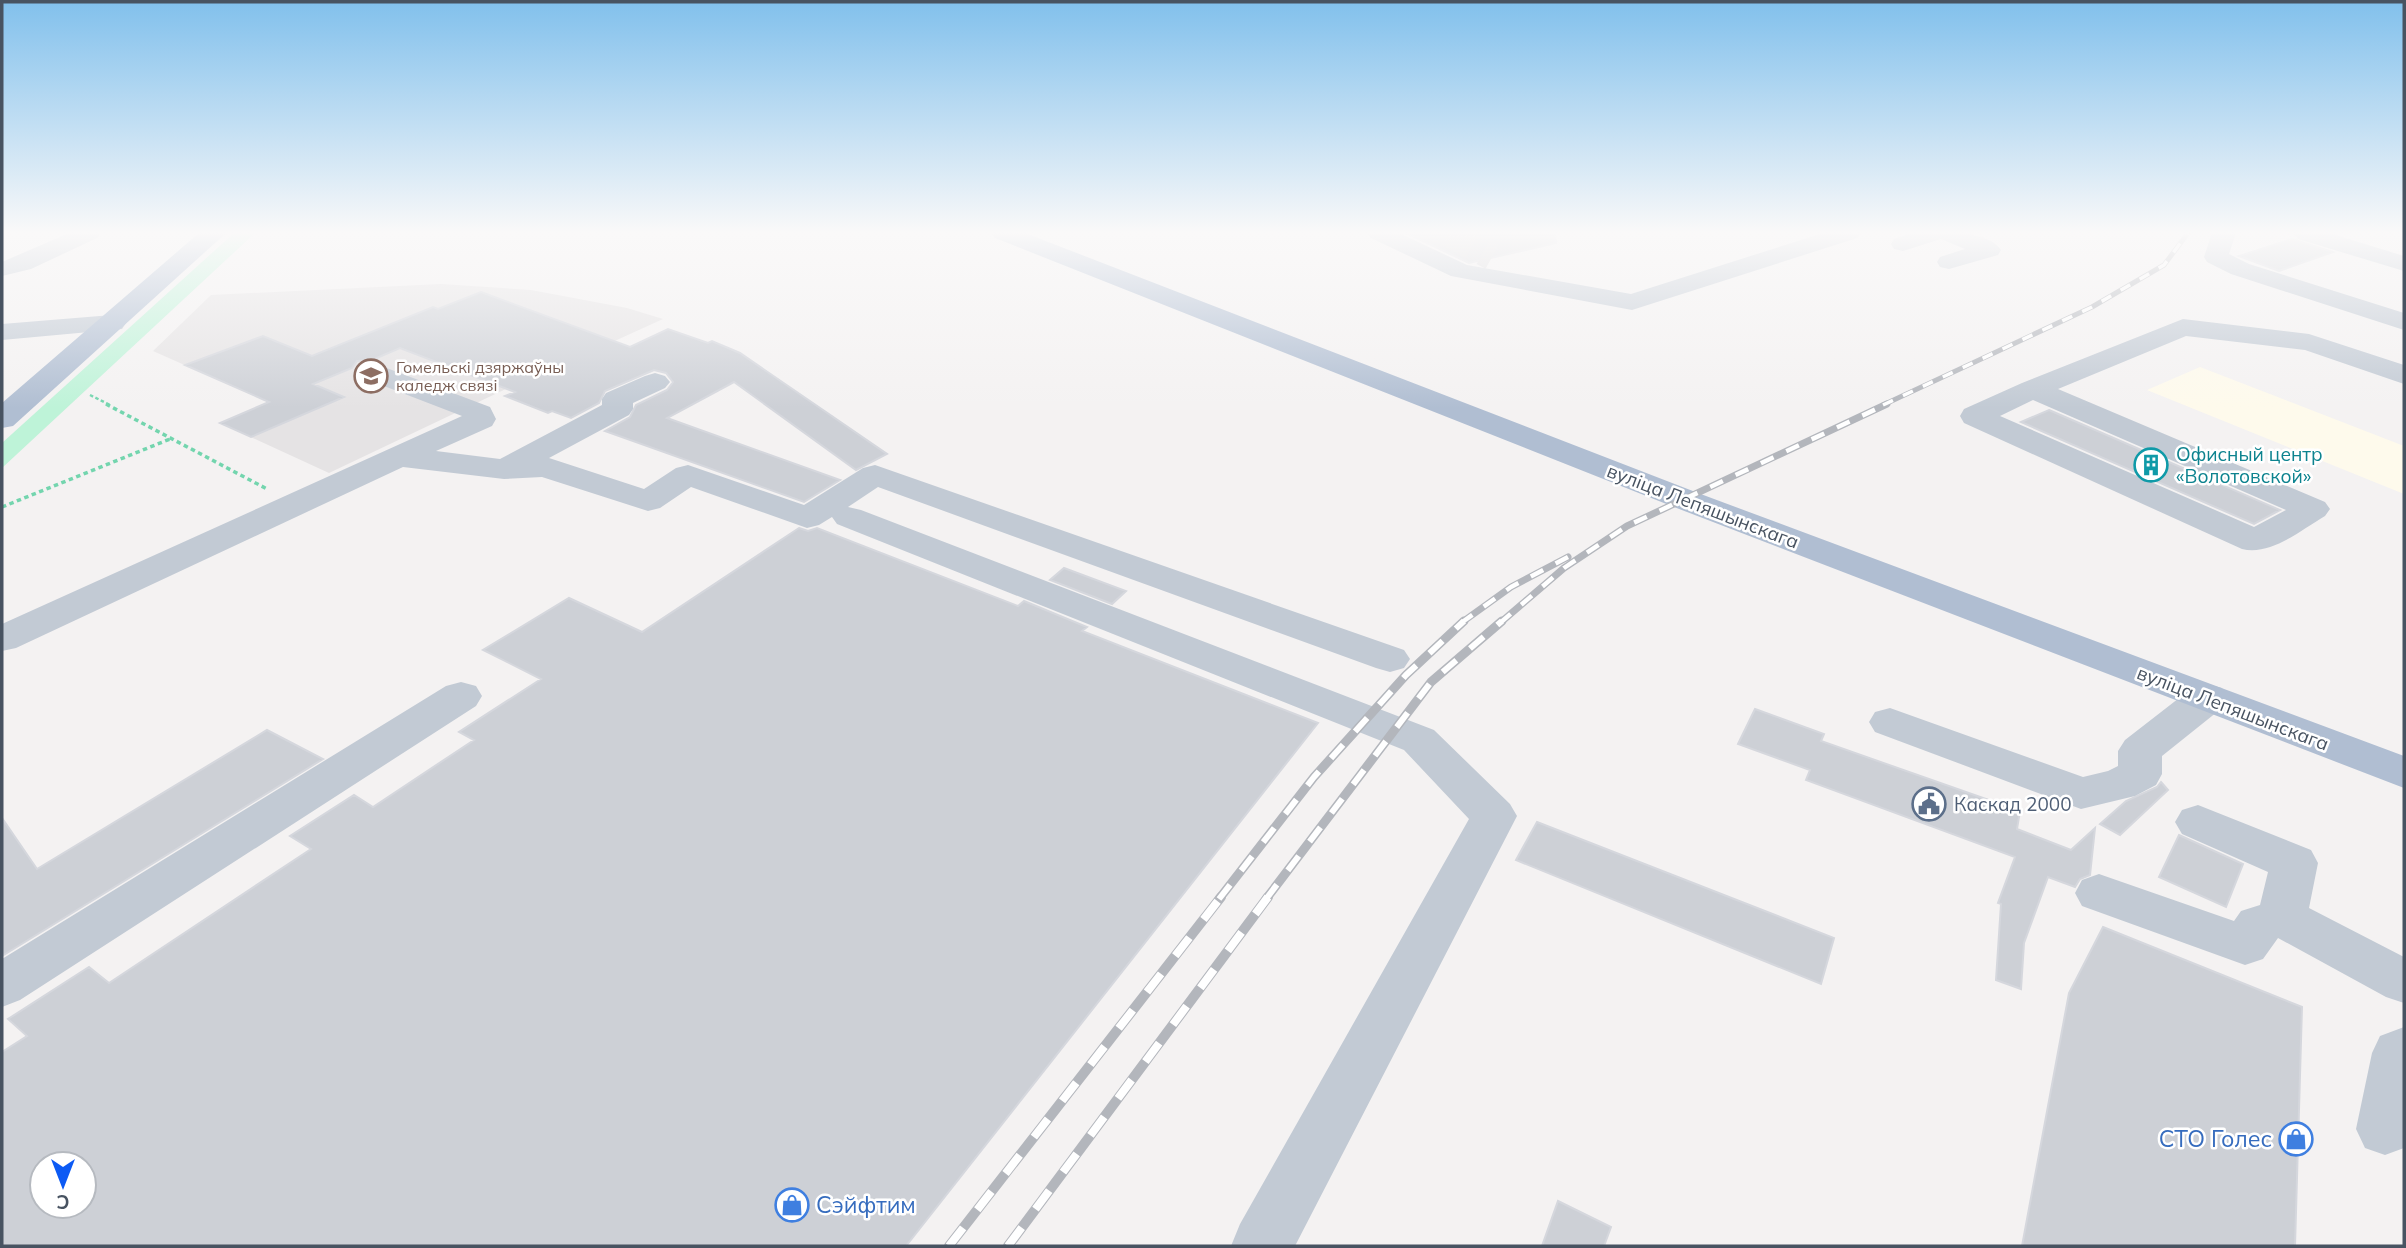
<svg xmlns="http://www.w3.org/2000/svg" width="2406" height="1248" viewBox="0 0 2406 1248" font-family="Mulish,sans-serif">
<rect width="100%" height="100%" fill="#f4f2f2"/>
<path fill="#fefaec" d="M2200,367l204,79v48l-257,-104z"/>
<path fill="#e5e3e4" d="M441,284l90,6 96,18 36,11 -90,41 -4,-1 -240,114 -109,-50 48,-21 -115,-51 58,-56z"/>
<path fill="#bef3d8" d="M234,233h21l-253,235v-25z"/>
<path fill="#cdd0d6" stroke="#d5d7dd" stroke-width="2" fill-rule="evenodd" d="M1406,233h149l1,10 -87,20z
M2292,239l41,13 -54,19 -40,-15z
M481,292l149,55 38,-18 40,14 4,-2 28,12 147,101 -31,16 -122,-88 -67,36 173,62 -36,22 -199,-71 25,-14 6,-12 31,-15 6,-8 -7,-9 -12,-3 -49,21 -6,12 -28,15 -19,-7 -4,2 -43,-17 10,-4 -115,-44 -28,12 -15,1 -5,7 -39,16 31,13 -93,40 -31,-14 49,-21 -84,-37 78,-29 49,20 121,-49 5,2z
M2049,410l231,100 -26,14 -233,-102z
M799,528l9,3 9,-3 201,78 6,-5 63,26 -5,4 236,92 -412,523h-904v-194l25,-16 -19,-17 81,-52 20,16 202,-134 -21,-13 64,-41 19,12 101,-67 -15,-8 82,-53 -58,-29 86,-52 73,34zM42,1164h42v42h-42z
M1064,568l62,23 -14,13 -62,-24z
M1755,709l69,25 -3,7 199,70 -3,18 54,21 24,-22 -5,47 -10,4 -5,8 -27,-10 -24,66 -3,46 -25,-9 5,-76 -3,-1 17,-46 -209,-77 4,-10 -72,-26z
M267,730l56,29 -321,197v-138l35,51z
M2161,782l7,8 -48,45 -20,-11 26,-23 31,-14z
M1537,822l297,116 -13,46 -305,-124z
M2179,835l64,29 -17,43 -67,-30z
M2103,927l199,80 -7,239h-273l47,-253z
M1558,1201l53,26 -7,19h-62z"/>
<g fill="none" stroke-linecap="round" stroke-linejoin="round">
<path stroke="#d2d2d5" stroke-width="27" stroke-dasharray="27 13" stroke-linecap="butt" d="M1448,233l44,24"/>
<path stroke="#73d5ae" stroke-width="2.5" stroke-dasharray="3.5 2.5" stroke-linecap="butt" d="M90,395l20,10"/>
<path stroke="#73d5ae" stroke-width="3.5" stroke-dasharray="4.5 3.5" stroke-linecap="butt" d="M106,404l161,85
M2,507l168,-68"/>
<path fill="#c2cad4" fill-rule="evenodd" d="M69,233h32l-4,5 -66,31 -29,7v-14z
M1367,233h32l68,32 164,29 192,-61h38l-4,5 -225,72 -181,-34 -80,-38z
M1911,233c24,0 75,-5 90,17l-3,5 -49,14 -9,-2 -3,-5 3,-5 25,-8 -24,-10 -38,12 -9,-2 -3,-5 3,-5z
M2212,233h24l-7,21 20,10 155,49v17l-173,-56 -24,-12 -3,-5z
M2329,233l75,23v15l-106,-32 -4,-5z
M112,315l10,2 4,6 -4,6 -120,11v-16z
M2183,319l126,15 95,31v19l-99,-34 -119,-14 -128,53 267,113 5,7 -5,7c-24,14 -54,40 -83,33l-278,-126 -4,-7 4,-7 58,-26zM2033,400l253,110 -32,17 -254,-111z
M368,361l122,46 6,12 -4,7 -56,25 64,8 102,-54v-6l4,-6 39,-17 10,-3 10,3 5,6 -5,6 -32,15v6l-4,6 -80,43 95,31 32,-21 12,-3 116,40 59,-37 12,-3 529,185 6,9 -6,9 -14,4 -14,-4 -498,-181 -30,20 13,3 573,220 76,74 7,12 -222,430h-64l9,-22 229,-405 -65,-69 -567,-226 -5,-7 -13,8 -12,3 -116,-41 -31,21 -12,3 -106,-34 -38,2 -101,-12 -387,181 -14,3v-27l460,-208 -104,-40 -4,-6 4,-6z
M461,682l15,4 6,10 -6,10 -456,294 -18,7v-48l444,-273z
M2207,684l15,4 6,10 -6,10 -60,48v18l-6,11 -21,11 -54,13 -206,-77 -6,-10 6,-10 15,-4 193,69 25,-6 10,-5v-15l7,-11 67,-52z
M2198,805l113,45 7,13 -9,45 95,49v46l-18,-6 -108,-59 -15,21 -18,6 -163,-59 -7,-13 7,-13 17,-6 135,47 7,-10 19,-6 8,-33 -86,-38 -7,-12 7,-12z
M2404,1027v121l-19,7 -20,-7 -9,-19 16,-76 8,-17z"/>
<path fill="#b0bed2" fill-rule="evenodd" d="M199,233h27l-213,193 -11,2v-25z
M991,233h34l673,260 706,263v32l-730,-281 -679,-269z"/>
<defs>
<path id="rail-far3" d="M1883,405l209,-98 72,-42 24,-32"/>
<path id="rail-far2" d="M1461,623l50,-36 57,-30
M1500,623l64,-55 63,-42 260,-122"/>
<path id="rail-far1" d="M1219,899l95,-122 92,-102 58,-54
M1266,899l165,-217 71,-61"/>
<path id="rail" d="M949,1246l272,-349
M1008,1246l260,-349"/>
</defs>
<use href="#rail-far3" stroke="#b3b6bc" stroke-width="5"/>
<use href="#rail-far2" stroke="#b3b6bc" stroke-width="7"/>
<use href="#rail-far1" stroke="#b3b6bc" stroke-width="9"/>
<use href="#rail" stroke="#b3b6bc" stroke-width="10"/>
<use href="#rail-far3" stroke="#fff" stroke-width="3.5" stroke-dasharray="11" stroke-linecap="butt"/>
<use href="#rail-far2" stroke="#fff" stroke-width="4.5" stroke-dasharray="14" stroke-linecap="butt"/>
<use href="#rail-far1" stroke="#fff" stroke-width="6" stroke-dasharray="18" stroke-linecap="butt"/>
<use href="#rail" stroke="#fff" stroke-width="8" stroke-dasharray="23" stroke-linecap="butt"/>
</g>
<linearGradient id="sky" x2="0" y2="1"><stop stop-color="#81c0ec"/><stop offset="0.57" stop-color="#faf9f9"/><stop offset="1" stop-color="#faf9f9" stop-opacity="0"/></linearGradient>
<rect width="2406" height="408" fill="url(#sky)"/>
<defs>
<symbol id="university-ring" viewBox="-11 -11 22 22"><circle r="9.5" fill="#fff" stroke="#8d6e63" stroke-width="1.5"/><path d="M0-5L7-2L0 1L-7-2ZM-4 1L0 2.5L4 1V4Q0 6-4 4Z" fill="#8d6e63"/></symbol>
<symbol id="building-ring" viewBox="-11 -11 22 22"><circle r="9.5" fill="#fff" stroke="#0f9aa8" stroke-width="1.5"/><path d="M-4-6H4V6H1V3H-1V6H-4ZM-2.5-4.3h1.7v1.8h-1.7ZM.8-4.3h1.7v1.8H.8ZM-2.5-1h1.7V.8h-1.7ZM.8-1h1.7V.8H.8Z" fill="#0f9aa8"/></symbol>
<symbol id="civic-ring" viewBox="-11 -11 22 22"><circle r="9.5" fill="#fff" stroke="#5c6f8a" stroke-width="1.5"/><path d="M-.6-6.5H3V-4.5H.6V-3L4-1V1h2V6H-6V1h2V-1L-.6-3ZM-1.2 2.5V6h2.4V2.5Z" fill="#5c6f8a"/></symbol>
<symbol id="shop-ring" viewBox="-11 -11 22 22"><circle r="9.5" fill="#fff" stroke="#3f7fe0" stroke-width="1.5"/><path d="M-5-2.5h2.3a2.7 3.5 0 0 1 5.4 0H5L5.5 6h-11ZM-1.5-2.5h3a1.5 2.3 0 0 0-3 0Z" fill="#3f7fe0"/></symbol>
</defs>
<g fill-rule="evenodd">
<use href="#university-ring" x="352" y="357" width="38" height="38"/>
<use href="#building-ring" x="2132" y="446" width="38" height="38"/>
<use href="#civic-ring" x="1910" y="785" width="38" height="38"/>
<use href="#shop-ring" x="2277" y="1120" width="38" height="38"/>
<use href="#shop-ring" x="773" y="1186" width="38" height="38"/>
</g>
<g text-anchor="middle" stroke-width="5" stroke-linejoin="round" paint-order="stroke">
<g font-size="16" fill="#785e54" stroke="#fff" text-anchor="start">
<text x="396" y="373">Гомельскі дзяржаўны<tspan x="396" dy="18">каледж связі</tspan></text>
</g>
<g font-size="19" fill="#0d838f" stroke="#fff" text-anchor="start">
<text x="2176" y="461">Офисный центр<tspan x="2176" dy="22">«Волотовской»</tspan></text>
</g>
<g font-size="19" fill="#485361" stroke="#fff">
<text transform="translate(1703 506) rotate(21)" y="7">вуліца Лепяшынскага</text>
<text transform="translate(2233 708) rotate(21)" y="7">вуліца Лепяшынскага</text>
</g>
<g font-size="19" fill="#4e5e75" stroke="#fff" text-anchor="start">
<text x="1954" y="811">Каскад 2000</text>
</g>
<g font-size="23" fill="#366cbe" stroke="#fff" text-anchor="end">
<text x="2272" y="1147">СТО Голес</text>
<text x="816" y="1213" text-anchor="start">Сэйфтим</text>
</g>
</g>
<rect width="2406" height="1248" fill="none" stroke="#485361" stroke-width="7"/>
<g transform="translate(63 1185) rotate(180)"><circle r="33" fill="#ffffff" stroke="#b6bac0" stroke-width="2"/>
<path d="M0-5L12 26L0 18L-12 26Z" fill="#0c5af4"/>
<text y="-10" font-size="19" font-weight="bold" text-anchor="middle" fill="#485361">С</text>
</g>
</svg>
